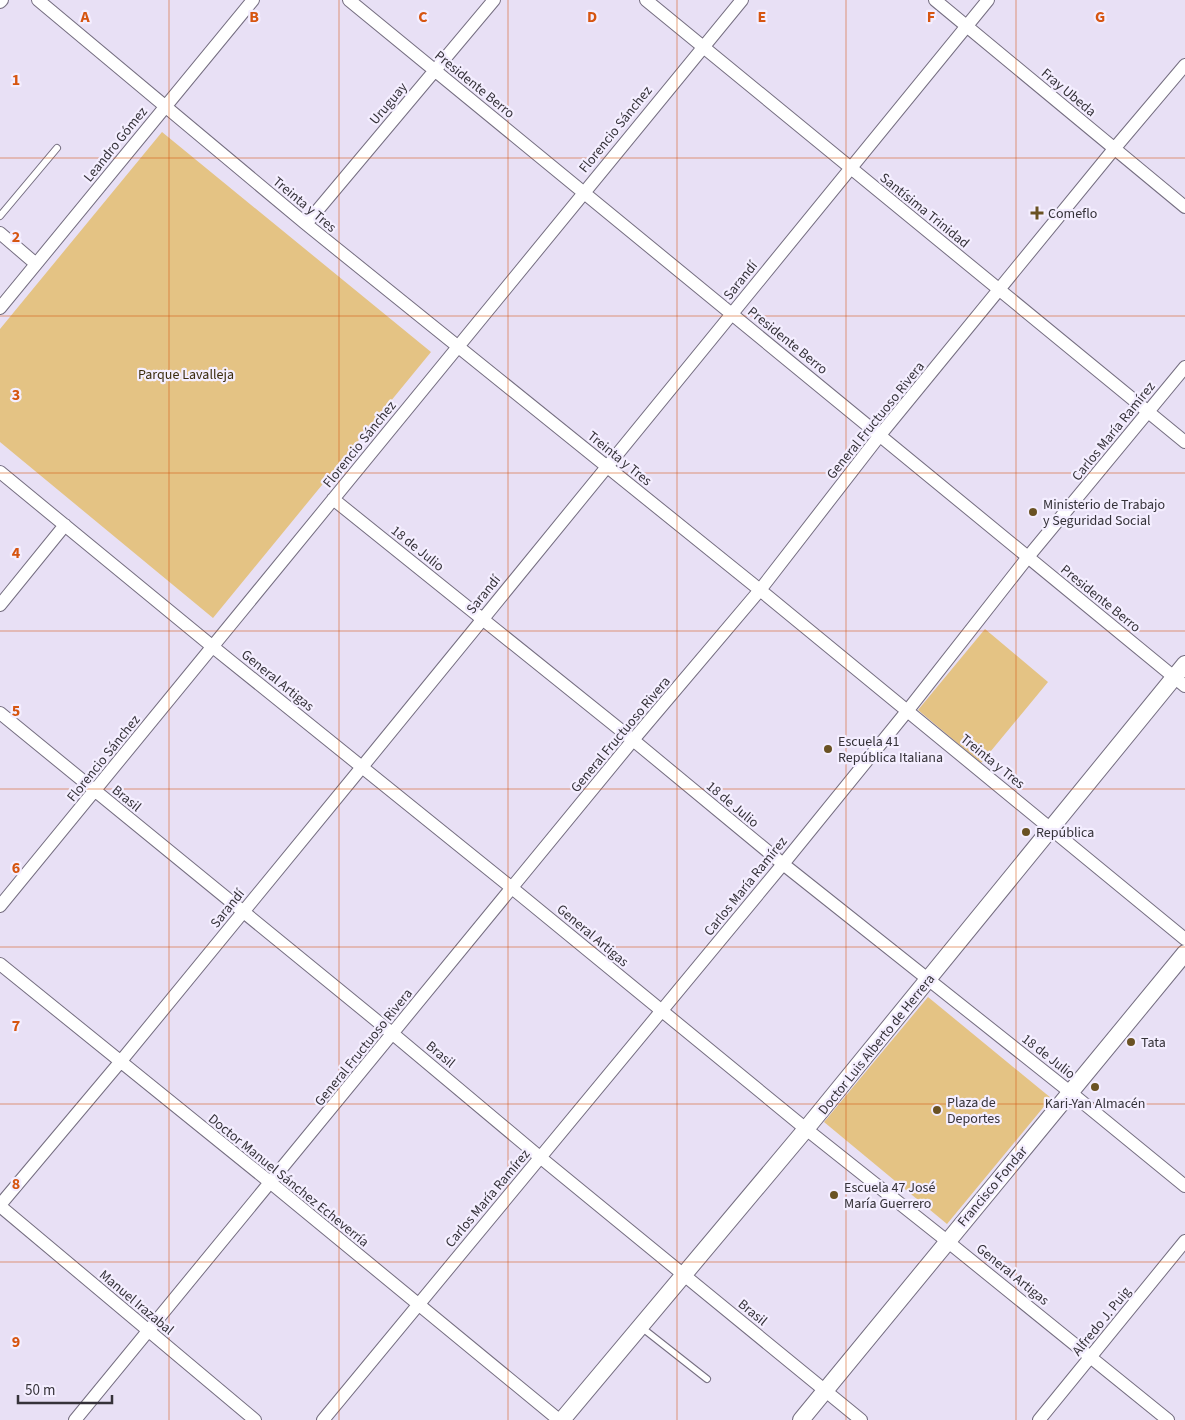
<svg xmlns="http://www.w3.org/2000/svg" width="1185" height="1420" viewBox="0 0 1185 1420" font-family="'Source Sans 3',sans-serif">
<rect width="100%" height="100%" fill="#e8e0f5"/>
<path fill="#e4c384" d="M162,132l269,220 -218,266 -213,-176v-113z
M985,629l63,53 -67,81 -63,-53z
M928,997l123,101 -104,126 -123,-102z"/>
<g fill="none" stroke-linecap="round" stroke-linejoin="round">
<defs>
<path id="service" d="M0,216l57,-68
M641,1327l66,52"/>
<path id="minor" d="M38,0l268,224 454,366 425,349
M349,0l836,686
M646,0l539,442
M935,0l250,207
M0,2l2,-2
M306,224l188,-224
M0,233l36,31
M0,308l253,-308
M0,472l213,175 299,241 294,241 141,112 221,179
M333,499l300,241 150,124 287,228 115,94
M0,605l65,-80
M0,713l393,321 148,124 320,262
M0,906l742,-906
M0,964l271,219 288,237
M0,1205l121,-144 241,-294 626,-767
M0,1206l255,214
M75,1420l558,-680 127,-150 120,-155 234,-286 71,-84
M323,1420l460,-556 125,-154 120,-153 157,-190
M1039,1420l146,-179"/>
<path id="tertiary" d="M562,1420l244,-291 379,-465
M801,1420l384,-467"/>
</defs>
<use href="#service" stroke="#756e80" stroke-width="8"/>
<use href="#minor" stroke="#756e80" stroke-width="14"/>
<use href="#tertiary" stroke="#756e80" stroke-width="18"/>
<use href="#service" stroke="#fff" stroke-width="6"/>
<use href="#minor" stroke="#fff" stroke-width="12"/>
<use href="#tertiary" stroke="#fff" stroke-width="16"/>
</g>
<path fill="none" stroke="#d65510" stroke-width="1" stroke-opacity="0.55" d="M169,0v1420M339,0v1420M508,0v1420M677,0v1420M846,0v1420M1016,0v1420M0,158h1185M0,316h1185M0,473h1185M0,631h1185M0,789h1185M0,947h1185M0,1104h1185M0,1262h1185"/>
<g fill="#6a5223" stroke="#f4eeff" stroke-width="2">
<path d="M1034.5 205.5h5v5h5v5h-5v5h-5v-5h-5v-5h5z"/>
<circle cx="1033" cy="512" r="5"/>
<circle cx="828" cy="749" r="5"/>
<circle cx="1026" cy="832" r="5"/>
<circle cx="1131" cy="1042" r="5"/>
<circle cx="1095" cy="1087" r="5"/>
<circle cx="937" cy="1110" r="5"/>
<circle cx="834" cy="1195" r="5"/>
</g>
<g text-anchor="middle" stroke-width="4.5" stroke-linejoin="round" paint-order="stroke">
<g font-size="14" fill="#353239" stroke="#f4eeff">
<text transform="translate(475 84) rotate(39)" y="5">Presidente Berro</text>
<text transform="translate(1069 92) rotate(40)" y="5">Fray Ubeda</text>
<text transform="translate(388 103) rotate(-50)" y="5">Uruguay</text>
<text transform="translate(615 129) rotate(-51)" y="5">Florencio Sánchez</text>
<text transform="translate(115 144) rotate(-51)" y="5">Leandro Gómez</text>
<text transform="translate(305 204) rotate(40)" y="5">Treinta y Tres</text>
<text transform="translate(925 210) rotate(39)" y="5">Santísima Trinidad</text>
<text transform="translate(740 280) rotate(-51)" y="5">Sarandí</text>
<text transform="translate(788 340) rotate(39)" y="5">Presidente Berro</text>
<text transform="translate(875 420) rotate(-51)" y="5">General Fructuoso Rivera</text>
<text transform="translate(1113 431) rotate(-51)" y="5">Carlos María Ramírez</text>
<text transform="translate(359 444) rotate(-51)" y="5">Florencio Sánchez</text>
<text transform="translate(620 458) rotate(39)" y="5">Treinta y Tres</text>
<text transform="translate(418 548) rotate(39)" y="5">18 de Julio</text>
<text transform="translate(483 594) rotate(-51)" y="5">Sarandí</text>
<text transform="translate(1101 598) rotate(39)" y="5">Presidente Berro</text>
<text transform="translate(278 680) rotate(39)" y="5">General Artigas</text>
<text transform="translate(620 734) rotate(-50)" y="5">General Fructuoso Rivera</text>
<text transform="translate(103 758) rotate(-51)" y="5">Florencio Sánchez</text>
<text transform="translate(993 761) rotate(39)" y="5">Treinta y Tres</text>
<text transform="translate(127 798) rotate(39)" y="5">Brasil</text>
<text transform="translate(733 804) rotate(40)" y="5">18 de Julio</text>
<text transform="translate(745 886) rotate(-51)" y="5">Carlos María Ramírez</text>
<text transform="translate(227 908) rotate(-51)" y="5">Sarandí</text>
<text transform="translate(593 935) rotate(40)" y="5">General Artigas</text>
<text transform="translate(876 1044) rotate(-51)" y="5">Doctor Luis Alberto de Herrera</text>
<text transform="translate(363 1047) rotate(-51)" y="5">General Fructuoso Rivera</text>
<text transform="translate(441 1054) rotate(40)" y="5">Brasil</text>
<text transform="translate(1049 1056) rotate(38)" y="5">18 de Julio</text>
<text transform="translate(289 1180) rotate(39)" y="5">Doctor Manuel Sánchez Echeverría</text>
<text transform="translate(992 1186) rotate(-50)" y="5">Francisco Fondar</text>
<text transform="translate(487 1198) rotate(-50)" y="5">Carlos María Ramírez</text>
<text transform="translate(1013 1274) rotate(39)" y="5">General Artigas</text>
<text transform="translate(137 1302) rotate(40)" y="5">Manuel Irazabal</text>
<text transform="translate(753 1312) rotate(39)" y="5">Brasil</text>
<text transform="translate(1101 1321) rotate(-51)" y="5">Alfredo J. Puig</text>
</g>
<g font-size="14" fill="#353239" stroke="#f4eeff" text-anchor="start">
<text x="1048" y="218">Comeflo</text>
<text x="1043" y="509">Ministerio de Trabajo<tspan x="1043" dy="16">y Seguridad Social</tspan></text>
<text x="838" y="746">Escuela 41<tspan x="838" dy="16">República Italiana</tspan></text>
<text x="1036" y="837">República</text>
<text x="1141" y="1047">Tata</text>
<text x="947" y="1107">Plaza de<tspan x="947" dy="16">Deportes</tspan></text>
<text x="1095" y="1108" text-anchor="middle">Kari-Yan Almacén</text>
<text x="844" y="1192">Escuela 47 José<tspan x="844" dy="16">María Guerrero</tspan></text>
</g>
<g font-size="14" fill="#3c2d0f" stroke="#f4eeff">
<text x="186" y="379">Parque Lavalleja</text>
</g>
</g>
<g font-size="16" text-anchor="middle" font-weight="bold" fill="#d65510" stroke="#f4eeff" stroke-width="4.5" stroke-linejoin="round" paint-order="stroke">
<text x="85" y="22">A</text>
<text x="254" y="22">B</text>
<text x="423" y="22">C</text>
<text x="592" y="22">D</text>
<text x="762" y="22">E</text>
<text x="931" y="22">F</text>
<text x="1100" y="22">G</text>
<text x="16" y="85">1</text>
<text x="16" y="242">2</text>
<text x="16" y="400">3</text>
<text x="16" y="558">4</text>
<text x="16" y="716">5</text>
<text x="16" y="873">6</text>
<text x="16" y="1031">7</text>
<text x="16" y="1189">8</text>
<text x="16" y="1347">9</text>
</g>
<path d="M18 1395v8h94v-8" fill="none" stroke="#353239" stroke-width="2.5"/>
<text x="25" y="1395" font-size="15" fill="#353239" stroke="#f4eeff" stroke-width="4" paint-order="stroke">50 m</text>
</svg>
